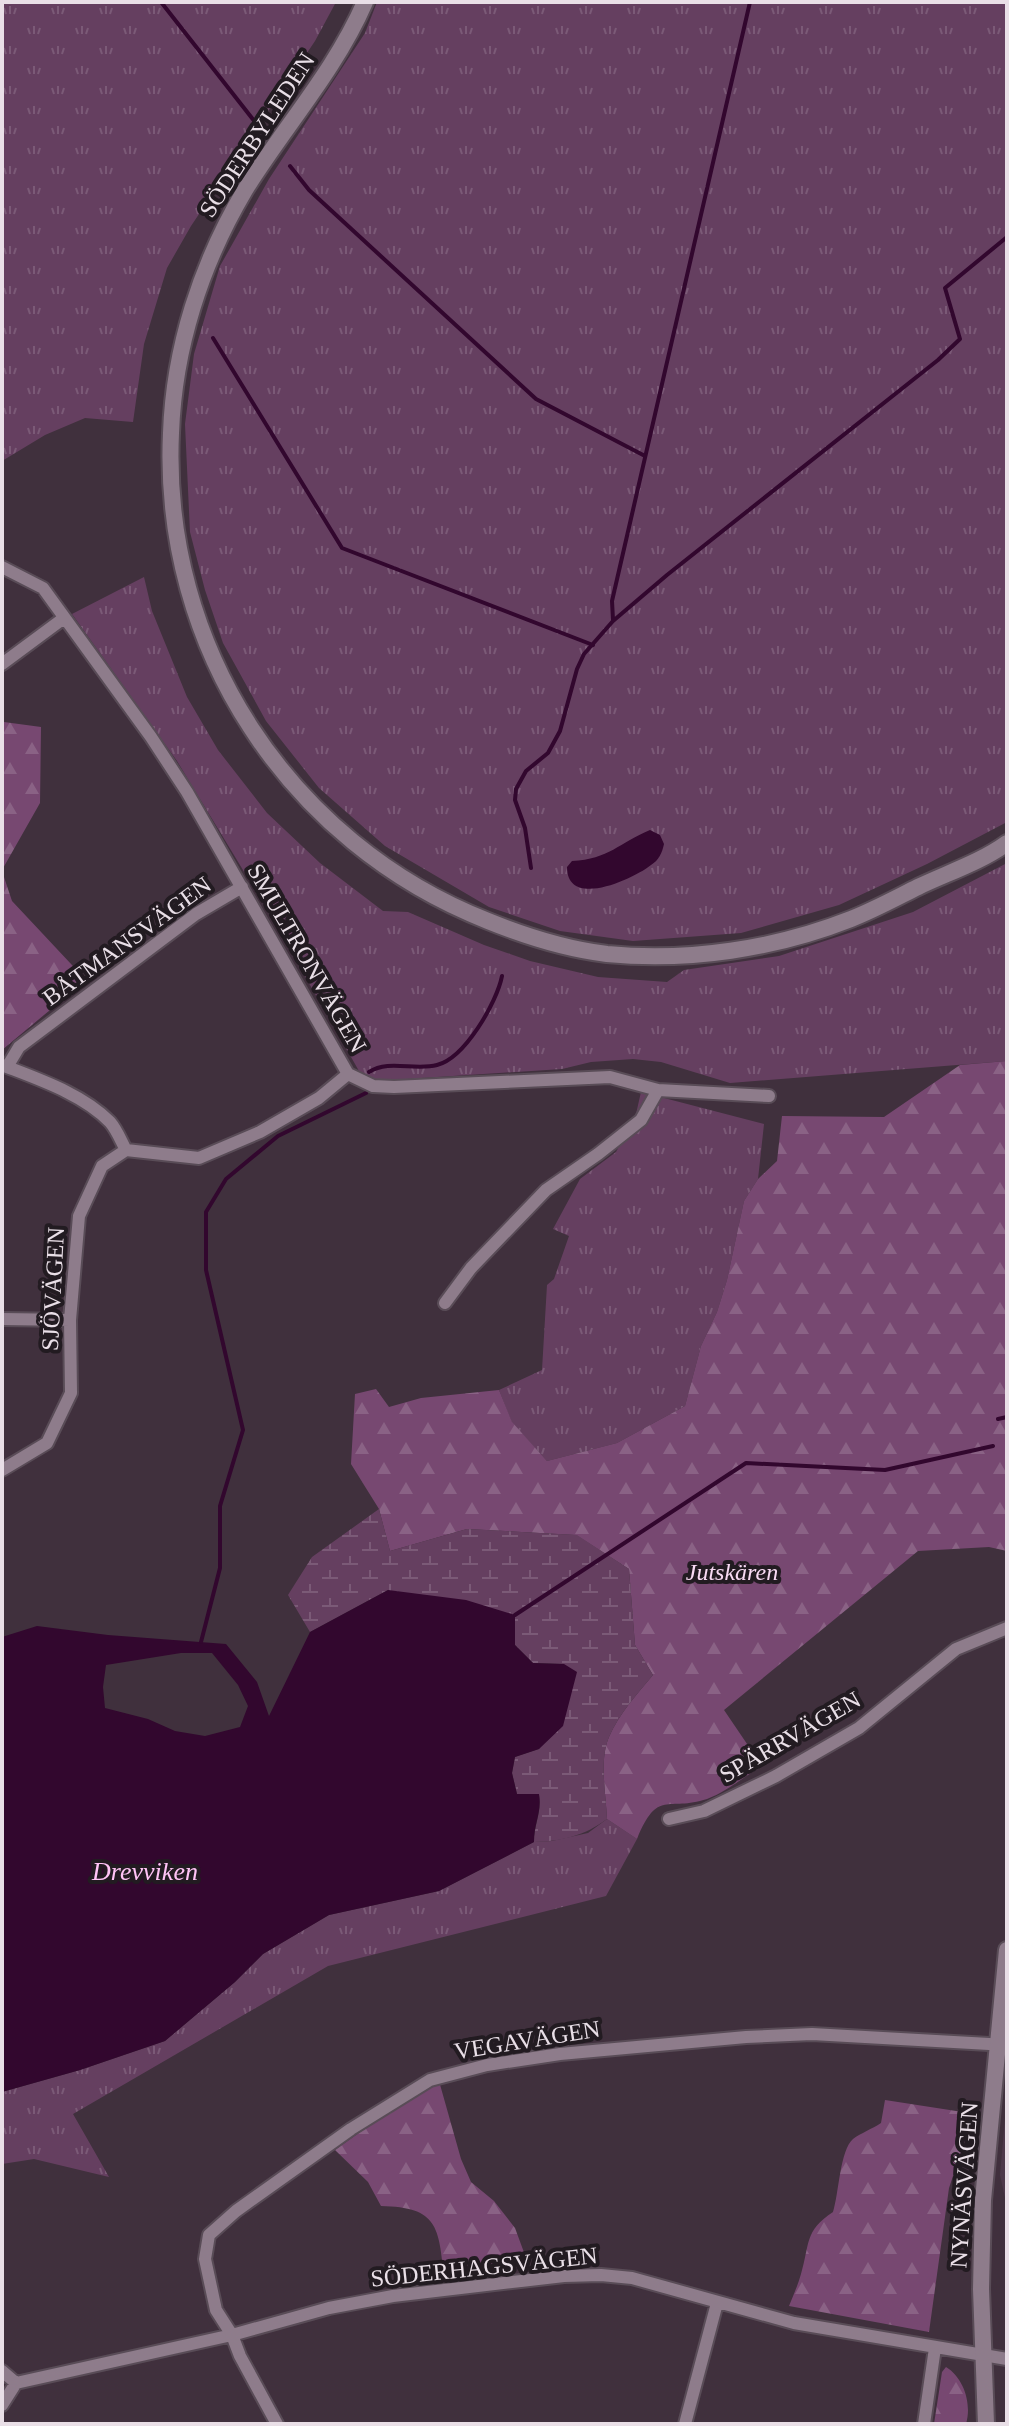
<svg xmlns="http://www.w3.org/2000/svg" width="1009" height="2426" viewBox="0 0 1009 2426" font-family="'Times New Roman',serif">
<defs>
<pattern id="grass-tufts" width="24" height="20" patternUnits="userSpaceOnUse" patternTransform="scale(2)"><rect width="24" height="20" fill="#653f60"/><path d="M3 7l-1-3M5 7V3M7 7l1-3M15 17l-1-3M17 17v-4M19 17l1-3" fill="none" stroke="#7b5a77"/></pattern>
<pattern id="forest-firs" width="22" height="20" patternUnits="userSpaceOnUse" patternTransform="scale(2)"><rect width="22" height="20" fill="#774871"/><path d="M5 1l3.5 6h-7zM16 11l3.5 6h-7z" fill="#8a6285"/></pattern>
<pattern id="wetland-marsh" width="20" height="14" patternUnits="userSpaceOnUse" patternTransform="scale(2)"><rect width="20" height="14" fill="#653f60"/><path d="M1 5h8M5 5V1M11 12h8M15 12V8" fill="none" stroke="#7b5a77"/></pattern>
</defs>
<rect width="100%" height="100%" fill="#40303d"/>
<path fill="#4d384a" d="M1007,2096v111l-7,-32z"/>
<path fill="url(#grass-tufts)" d="M2,2h334l-21,39 -124,185 -24,42 -23,76 -11,78 -48,-4 -40,17 -43,26z
M377,2h630v820l-80,42 -88,41 -98,28 -108,8 -73,-10 -71,-24 -104,-61 -66,-58 -53,-67 -43,-78 -18,-53 -15,-58 -5,-108 9,-70 26,-88 49,-87 96,-146z
M144,577l8,34 35,86 31,53 49,63 53,50 63,48 25,1 76,33 46,16 68,16 69,5 17,-12 95,-14 134,-44 94,-49v198l-277,22 -69,-21 -28,-3 -42,3 -29,7 -186,12 -17,-10 -90,-158 -92,-152 -105,-147z
M641,1092l123,32 -6,55 -14,22 -17,79 -10,32 -16,34 -16,60 -68,37 -70,18 -35,-38 -13,-33 43,-20 5,-85 7,-6 15,-43 -16,-7 27,-50 36,-27 20,-38z
M607,1819l30,20 -31,57 -278,70 -255,148 36,63 -75,-18 -32,5v-72l78,-22 85,-29 70,-59 28,-28 66,-39 110,-24 95,-49 18,-1 36,-8z"/>
<path fill="url(#forest-firs)" d="M4,722l37,5 -1,76 -38,67v-147z
M2,871l10,30 74,79 -84,70z
M1007,1061v490l-18,-4 -71,4 -194,159 38,56c-17,10 -36,26 -55,33 -40,13 -49,-11 -70,40l-30,-20c-1,-25 -8,-59 2,-82 10,-23 28,-43 44,-62l-18,-30 -6,-76 -53,-34 -109,-6 -77,22 -11,-42 -28,-45 4,-70 21,-5 13,18 32,-9 78,-8 13,32 35,39 70,-18 68,-37 16,-60 16,-34 10,-32 17,-79 14,-22 19,-18 5,-45 102,1 76,-52z
M439,2081l22,78 10,23 23,19 21,27 14,38 -85,12c-5,-51 -6,-71 -63,-72l-13,-24 -33,-32 67,-48z
M885,2100l84,13 -4,27 -16,48 -20,144 -140,-26c4,-10 9,-21 12,-32 9,-30 3,-43 32,-62 6,-19 7,-62 20,-73 8,-6 19,-10 28,-16z
M946,2367c18,11 26,37 20,57h-32l8,-52z"/>
<path fill="url(#wetland-marsh)" d="M379,1509l11,42 77,-22 110,6 52,34 6,76 18,30c-16,19 -34,39 -44,62 -10,23 -3,57 -2,82 -23,17 -45,22 -73,23 0,-18 8,-29 5,-47l-22,-1 -5,-21 3,-16 24,-8 25,-85 -31,-1 -18,-18 -127,-55 -78,42 -22,-37 24,-38z"/>
<path fill="#32072e" fill-rule="evenodd" d="M650,830l10,5 4,9c-2,9 -5,16 -13,21 -19,15 -84,44 -84,2l5,-6c37,-2 47,-18 78,-31z
M388,1590l78,10 49,15v30l18,18 31,1 13,8 -14,54 -24,23 -24,8 -3,16 5,21h22c3,18 -5,29 -5,48l-95,49 -110,24 -66,39 -28,28 -70,59 -85,29 -78,22v-455l35,-11 71,9 118,9 31,38 12,34 41,-84zM181,1653h31l26,32 10,21 -8,21 -35,9 -30,-5 -27,-12 -43,-11 -2,-21 3,-22z"/>
<g fill="none" stroke-linecap="round" stroke-linejoin="round">
<path stroke="#32072e" stroke-width="4" d="M161,2l94,120
M290,166l19,24 227,209 109,57
M213,338l129,210 251,97
M613,620l-1,-19 138,-599
M531,868l-6,-40 -10,-28 1,-11 10,-18 22,-18 12,-22 17,-62 7,-15 29,-33 54,-46 271,-215 22,-21 -15,-51 62,-51
M369,1072c20,-13 45,-1 68,-7 28,-7 60,-63 65,-89
M998,1419l9,-2
M515,1615l231,-152 139,7 108,-24
M201,1642l19,-74v-62l23,-76 -37,-160v-58l20,-33 52,-43 88,-43"/>
<defs>
<path id="street" d="M2,567l41,21 108,149 36,55 161,282 25,12 21,1 216,-10 48,13 111,6
M2,664l62,-46
M2,1065c36,14 81,29 108,57 7,8 11,19 16,28
M7,1067l12,-20 177,-133 46,-27
M445,1303l26,-35 75,-78 52,-36 43,-34 17,-30
M2,1319l68,1
M2,1470l45,-27 24,-50 -1,-73 9,-104 23,-50 24,-16 73,8 61,-26 59,-34 29,-24
M669,1819l35,-8 72,-35 83,-48 97,-79 51,-21
M2,2371l14,12
M2,2405l14,-22 216,-48 97,-27 64,-12 171,-20 37,-1 31,3 162,45 213,36
M277,2424l-37,-68 -8,-21 -16,-25 -11,-51 4,-24 27,-24 115,-82 79,-49 57,-15 73,-11 186,-17 66,-3 195,11
M685,2424l32,-121
M924,2424l11,-76"/>
<path id="secondary" d="M365,2c-30,69 -81,125 -120,188 -44,74 -71,158 -74,243 -10,214 118,410 317,488 37,15 78,28 119,33 81,8 168,-5 244,-35 23,-9 45,-21 67,-32 29,-14 63,-25 89,-44
M986,2424l-5,-135 2,-89 24,-250"/>
</defs>
<use href="#street" stroke="#594c57" stroke-width="16"/>
<use href="#secondary" stroke="#594c57" stroke-width="20"/>
<use href="#street" stroke="#8e7c8b" stroke-width="12"/>
<use href="#secondary" stroke="#8e7c8b" stroke-width="16"/>
</g>
<g text-anchor="middle" stroke-width="8" stroke-linejoin="round" paint-order="stroke">
<g font-size="24" fill="#e9dfe7" stroke="#221b21">
<text transform="translate(257 135) rotate(-57)" y="8">SÖDERBYLEDEN</text>
<text transform="translate(127 941) rotate(-36)" y="8">BÅTMANSVÄGEN</text>
<text transform="translate(307 958) rotate(60)" y="8">SMULTRONVÄGEN</text>
<text transform="translate(53 1289) rotate(-87)" y="8">SJÖVÄGEN</text>
<text transform="translate(790 1737) rotate(-30)" y="8">SPÄRRVÄGEN</text>
<text transform="translate(527 2040) rotate(-9)" y="8">VEGAVÄGEN</text>
<text transform="translate(964 2185) rotate(-86)" y="8">NYNÄSVÄGEN</text>
<text transform="translate(484 2267) rotate(-6)" y="8">SÖDERHAGSVÄGEN</text>
</g>
<g font-size="24" font-style="italic" fill="#f8daf3" stroke="#221b21">
<text x="732" y="1580">Jutskären</text>
</g>
<g font-size="26" font-style="italic" fill="#ffc3f6" stroke="#221b21">
<text x="145" y="1880">Drevviken</text>
</g>
</g>
<rect width="1009" height="2426" fill="none" stroke="#e9dfe7" stroke-width="8"/>
</svg>
